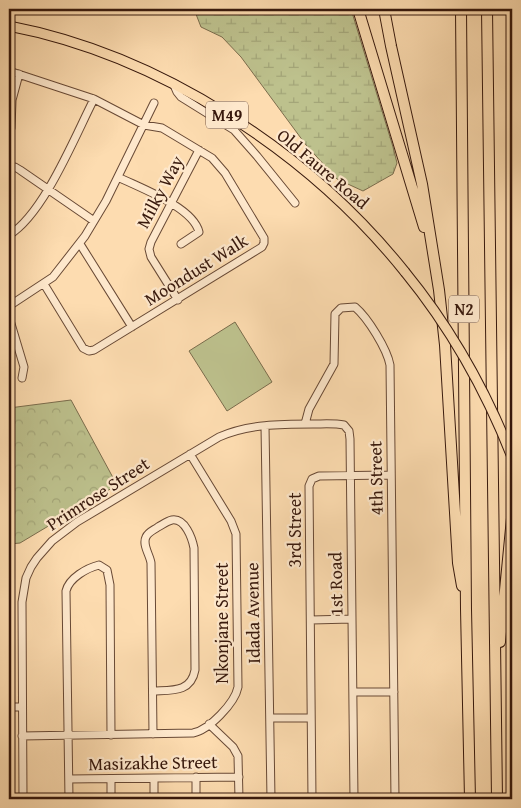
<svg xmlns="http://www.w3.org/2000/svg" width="521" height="808" viewBox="0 0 521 808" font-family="'Gentium Book Plus',serif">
<defs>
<pattern id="wetland-marsh" width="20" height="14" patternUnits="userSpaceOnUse" patternTransform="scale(1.25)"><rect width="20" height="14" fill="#bdc18d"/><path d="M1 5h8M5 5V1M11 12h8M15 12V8" fill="none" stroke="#a3a578"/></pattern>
<pattern id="park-crowns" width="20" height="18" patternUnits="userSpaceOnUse" patternTransform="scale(1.25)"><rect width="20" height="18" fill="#bdc18d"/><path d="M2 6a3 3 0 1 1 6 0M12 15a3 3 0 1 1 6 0" fill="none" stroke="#a3a578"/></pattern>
</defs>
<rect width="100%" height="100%" fill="#fddcb0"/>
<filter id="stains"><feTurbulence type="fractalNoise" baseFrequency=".004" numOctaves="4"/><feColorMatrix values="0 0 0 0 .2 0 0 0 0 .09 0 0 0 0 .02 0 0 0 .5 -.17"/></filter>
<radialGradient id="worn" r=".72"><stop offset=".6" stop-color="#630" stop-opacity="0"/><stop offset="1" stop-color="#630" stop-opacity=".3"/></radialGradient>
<path fill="url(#wetland-marsh)" stroke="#7a6c4c" d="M194,9h157l42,138 4,16 -4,11 -30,17 -26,-12 -31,-34 -65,-88 -19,-20 -21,-10z"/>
<path fill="url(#park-crowns)" stroke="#7a6c4c" d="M71,400l46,85 -97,58 -11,1v-136z"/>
<path fill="#bdc18d" stroke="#7a6c4c" d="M235,322l37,60 -45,29 -38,-60z"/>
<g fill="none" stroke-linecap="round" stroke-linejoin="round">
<defs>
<path id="minor" d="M9,71l85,28 50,26 18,3 50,30 13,15 39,65v5l-2,4 -168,103 -5,1 -6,-3 -39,-64
M174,85l3,7 4,5 53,33 23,26 38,47
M11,128l1,-28 7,-26
M9,167h6l5,3 74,51
M118,177c22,11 75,30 81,55l-18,12
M9,235c35,-21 66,-99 85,-136
M80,244l52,83
M178,300l-27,-43 -2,-8 2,-7 48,-92
M9,306l44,-29 32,-41 21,-35 48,-98
M9,317l15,50 -2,11
M305,424l4,-15 25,-45 1,-50 6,-6 14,-1c13,11 32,42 35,58l5,434
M265,426l6,373
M311,620l41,-1
M153,691c18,-1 38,2 42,-21l-1,-122c-2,-10 -9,-30 -22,-28 -5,1 -10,5 -14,7 -4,3 -10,5 -12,10 -4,8 4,18 5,26l2,171
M353,692h41
M9,707h13
M270,718h41
M209,724l24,23 5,9 1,43
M22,736l171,-3c16,-3 42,-30 45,-46l-2,-153 -5,-13 -41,-67
M196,777v22
M154,778v21
M69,779l170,-2
M111,779v20
M23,799l-1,-197 4,-24 5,-11 6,-9 15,-17 25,-19 142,-85c29,-13 62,-13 94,-13 10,0 21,-1 31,1l5,6 1,8 4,360
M69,799l-3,-208c3,-13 21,-23 33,-26l8,5 3,15 1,150
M312,799l-3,-313 3,-7 7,-3 71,-1"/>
<path id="major" d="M9,26c151,29 300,126 396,246"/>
<path id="highway" d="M358,9l66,218
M384,9l7,37 31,138 17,106 6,55 13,218 4,23
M461,9l5,600 4,190
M487,9l10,790
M500,642l12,-124"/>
</defs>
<use href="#minor" stroke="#684935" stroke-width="9"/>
<use href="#major" stroke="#37180c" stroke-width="11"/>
<use href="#highway" stroke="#37180c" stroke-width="12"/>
<use href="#minor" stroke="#fee8cc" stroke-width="7"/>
<use href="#major" stroke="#fddcb0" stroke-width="9"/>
<use href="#highway" stroke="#fddcb0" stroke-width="10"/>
<defs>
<path id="major-bridge" d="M405,272c45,55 81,119 107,185"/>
</defs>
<use href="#major-bridge" stroke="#37180c" stroke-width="11" stroke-linecap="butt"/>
<use href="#major-bridge" stroke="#fddcb0" stroke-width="9"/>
</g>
<g text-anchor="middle" stroke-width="4.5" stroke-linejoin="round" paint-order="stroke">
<g fill="#fee8cc" stroke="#735646" stroke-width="1">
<rect x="206" y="101.5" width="42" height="27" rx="4"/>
<rect x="449" y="295.5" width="30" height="27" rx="4"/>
</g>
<g font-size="16" font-weight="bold" fill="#37180c">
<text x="227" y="121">M49</text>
<text x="464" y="315">N2</text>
</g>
<g font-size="18" fill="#37180c" stroke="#fee8cc">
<text transform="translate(323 169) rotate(40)" y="6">Old Faure Road</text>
<text transform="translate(160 192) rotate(-62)" y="6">Milky Way</text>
<text transform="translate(196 270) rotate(-32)" y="6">Moondust Walk</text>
<text transform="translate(376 478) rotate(-91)" y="6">4th Street</text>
<text transform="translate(98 494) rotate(-33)" y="6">Primrose Street</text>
<text transform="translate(295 530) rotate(-90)" y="6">3rd Street</text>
<text transform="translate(336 584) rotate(-91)" y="6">1st Road</text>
<text transform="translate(253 613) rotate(-91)" y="6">Idada Avenue</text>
<text transform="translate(222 623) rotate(-90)" y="6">Nkonjane Street</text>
<text transform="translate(153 763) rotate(-1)" y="6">Masizakhe Street</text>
</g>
</g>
<rect width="521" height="808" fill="none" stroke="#fddcb0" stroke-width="30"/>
<rect x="10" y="10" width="501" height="788" fill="none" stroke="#37180c" stroke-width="2.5"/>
<rect x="15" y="15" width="491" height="778" fill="none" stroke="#37180c"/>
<rect width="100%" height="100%" filter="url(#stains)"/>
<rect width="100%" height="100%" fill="url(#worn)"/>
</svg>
